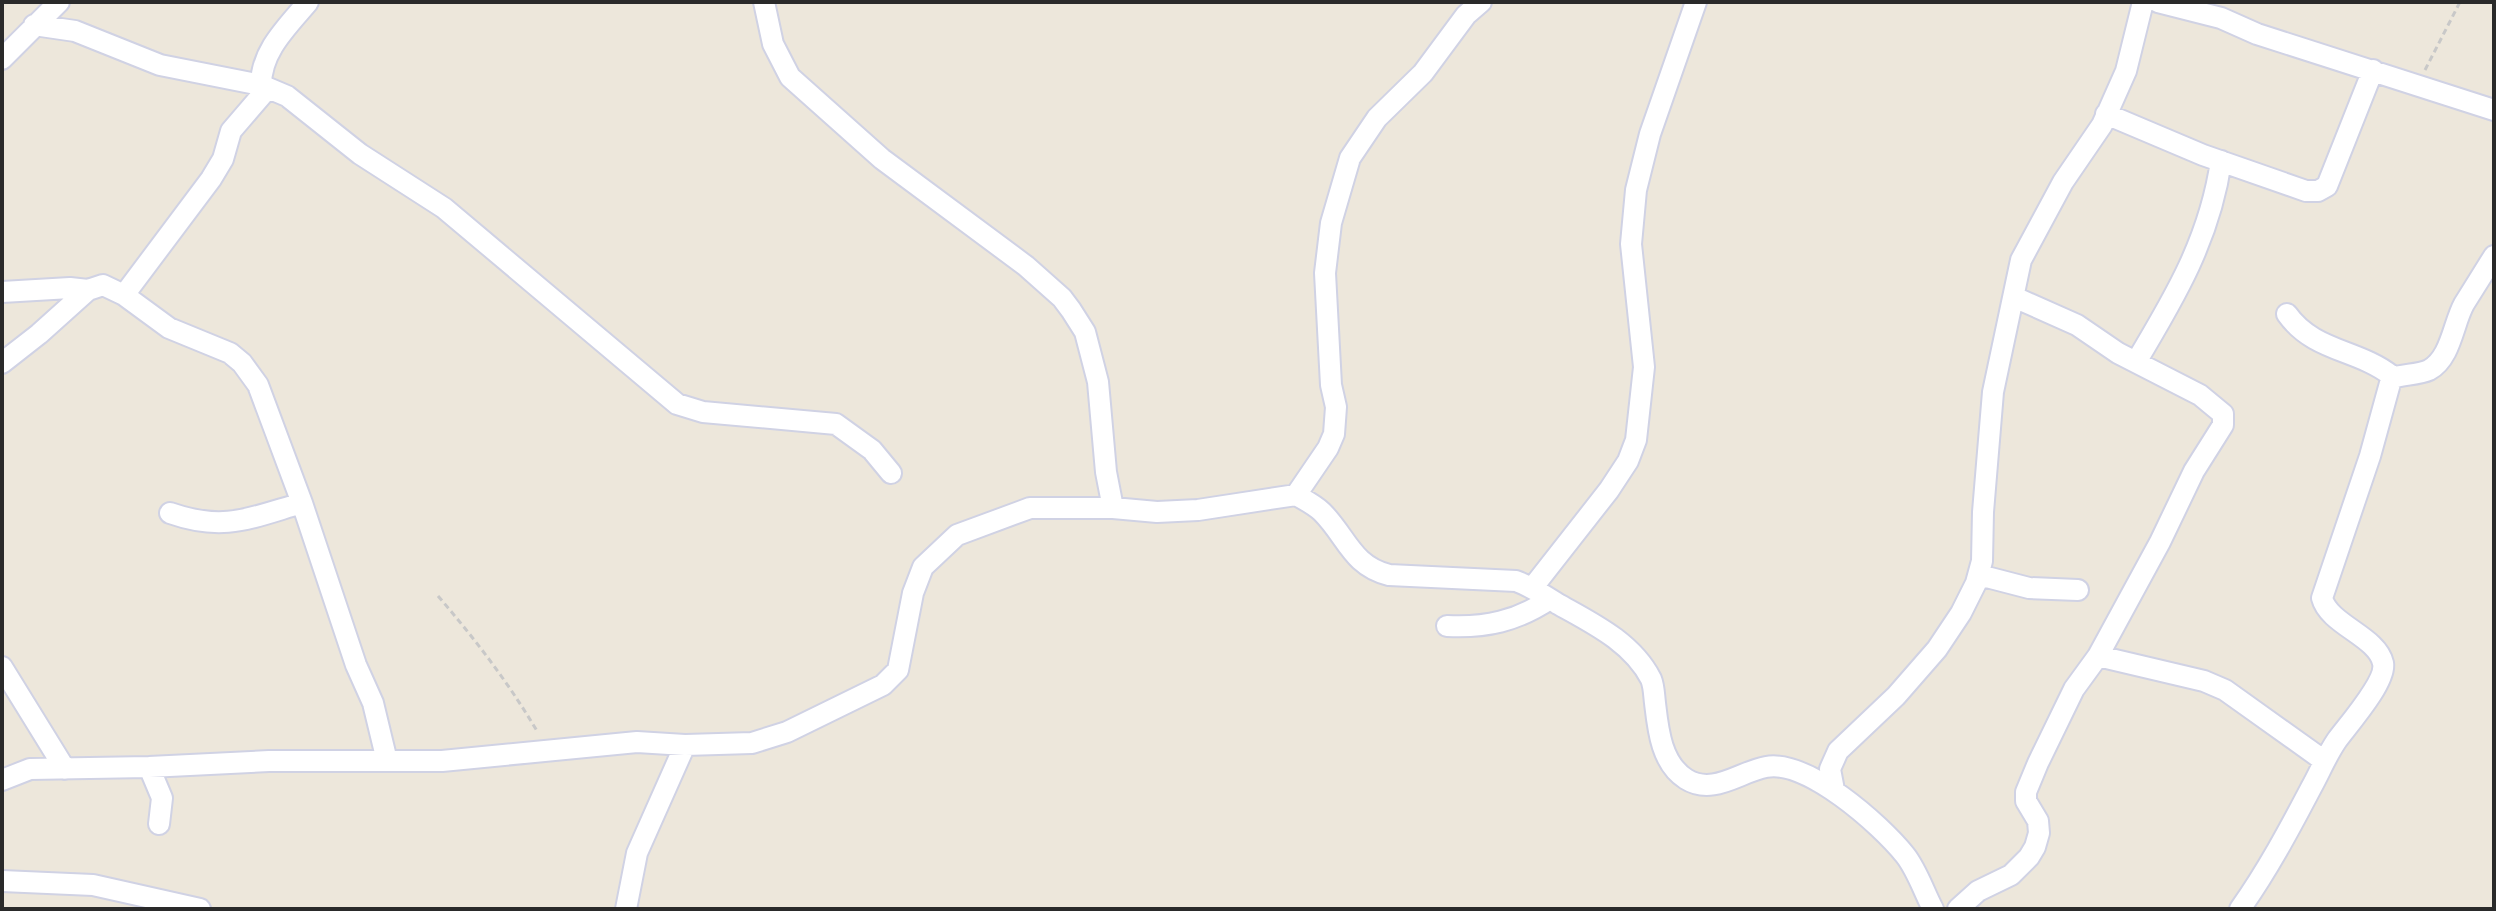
<svg xmlns="http://www.w3.org/2000/svg" width="2496" height="911" viewBox="0 0 2496 911" font-family="Arial,sans-serif">
<rect width="100%" height="100%" fill="#ede7db"/>
<g fill="none" stroke-linecap="round" stroke-linejoin="round">
<defs>
<path id="minor" d="M764,2l9,42 17,33 92,82 144,107 36,32 9,12 14,22 13,50 8,90 7,36
M2158,2l63,16 36,16 237,76
M34,25l41,6 85,34 101,20 26,11 73,58 84,54 233,196 26,8 133,12 36,26 19,23
M2,59l57,-57
M261,85c0,-34 26,-58 47,-83
M2106,114l97,41 103,36h12l9,-5 46,-116
M2,292l68,-4 18,2
M124,295l87,-116 12,-20 8,-28 37,-43
M2136,362c39,-65 74,-124 85,-201
M2,363l37,-29 49,-44 15,-5 21,10 45,33 61,25 12,10 16,22 44,118 54,162 17,38 14,58
M2392,378c11,-4 26,-3 37,-8 22,-12 24,-46 35,-66 10,-16 20,-32 30,-48
M1296,495l32,-47 6,-14 2,-27 -5,-22 -6,-112 6,-50 19,-65 27,-40 46,-45 43,-58 15,-13
M170,513c54,19 80,5 132,-10
M1979,575l50,13 49,2
M1533,587l76,-97 19,-29 8,-21 8,-73 -13,-123 5,-54 14,-56 46,-132
M1447,626c39,2 70,-5 103,-27
M2098,656l106,25 21,9 98,70
M2,667l63,102
M149,767l13,31 -3,26
M2,780l28,-11 119,-2 120,-6h173l195,-19 48,3 67,-2 35,-11 96,-47 15,-15 15,-77 10,-26 34,-32 73,-27h83l44,4 41,-2 98,-15c9,5 19,10 26,17 25,25 30,54 67,63l127,6c16,6 28,14 42,23 34,19 74,38 93,75 3,7 3,16 4,24 3,26 6,60 31,76 27,17 53,-7 80,-12 41,-8 114,57 139,88 12,15 19,37 28,54
M1834,790l-4,-21 8,-18 58,-55 41,-47 24,-36 15,-30 6,-22 1,-49 10,-120 28,-132 42,-78 39,-57 24,-54 17,-69
M2,881l91,4 107,24
M626,909l11,-56 48,-108
M1958,909l20,-18 33,-16 18,-18 6,-10 4,-14 -1,-12 -12,-20v-9l12,-29 36,-74 24,-33 62,-114 34,-71 29,-46v-11l-23,-19 -82,-42 -41,-28 -63,-28
M2240,909c27,-38 49,-79 71,-121 9,-16 15,-32 26,-48 11,-15 50,-59 46,-77 -6,-27 -54,-38 -61,-65l48,-142 22,-80c-34,-27 -78,-24 -105,-62"/>
</defs>
<use href="#minor" stroke="#d0d2e4" stroke-width="24"/>
<path stroke="#c8c8c8" stroke-width="3" stroke-dasharray="6 4" stroke-linecap="butt" d="M2425,70l35,-68
M438,596c37,43 70,86 99,135"/>
<use href="#minor" stroke="#fff" stroke-width="20"/>
</g>
<rect width="2496" height="911" fill="none" stroke="#2a2a2a" stroke-width="8"/>
</svg>
